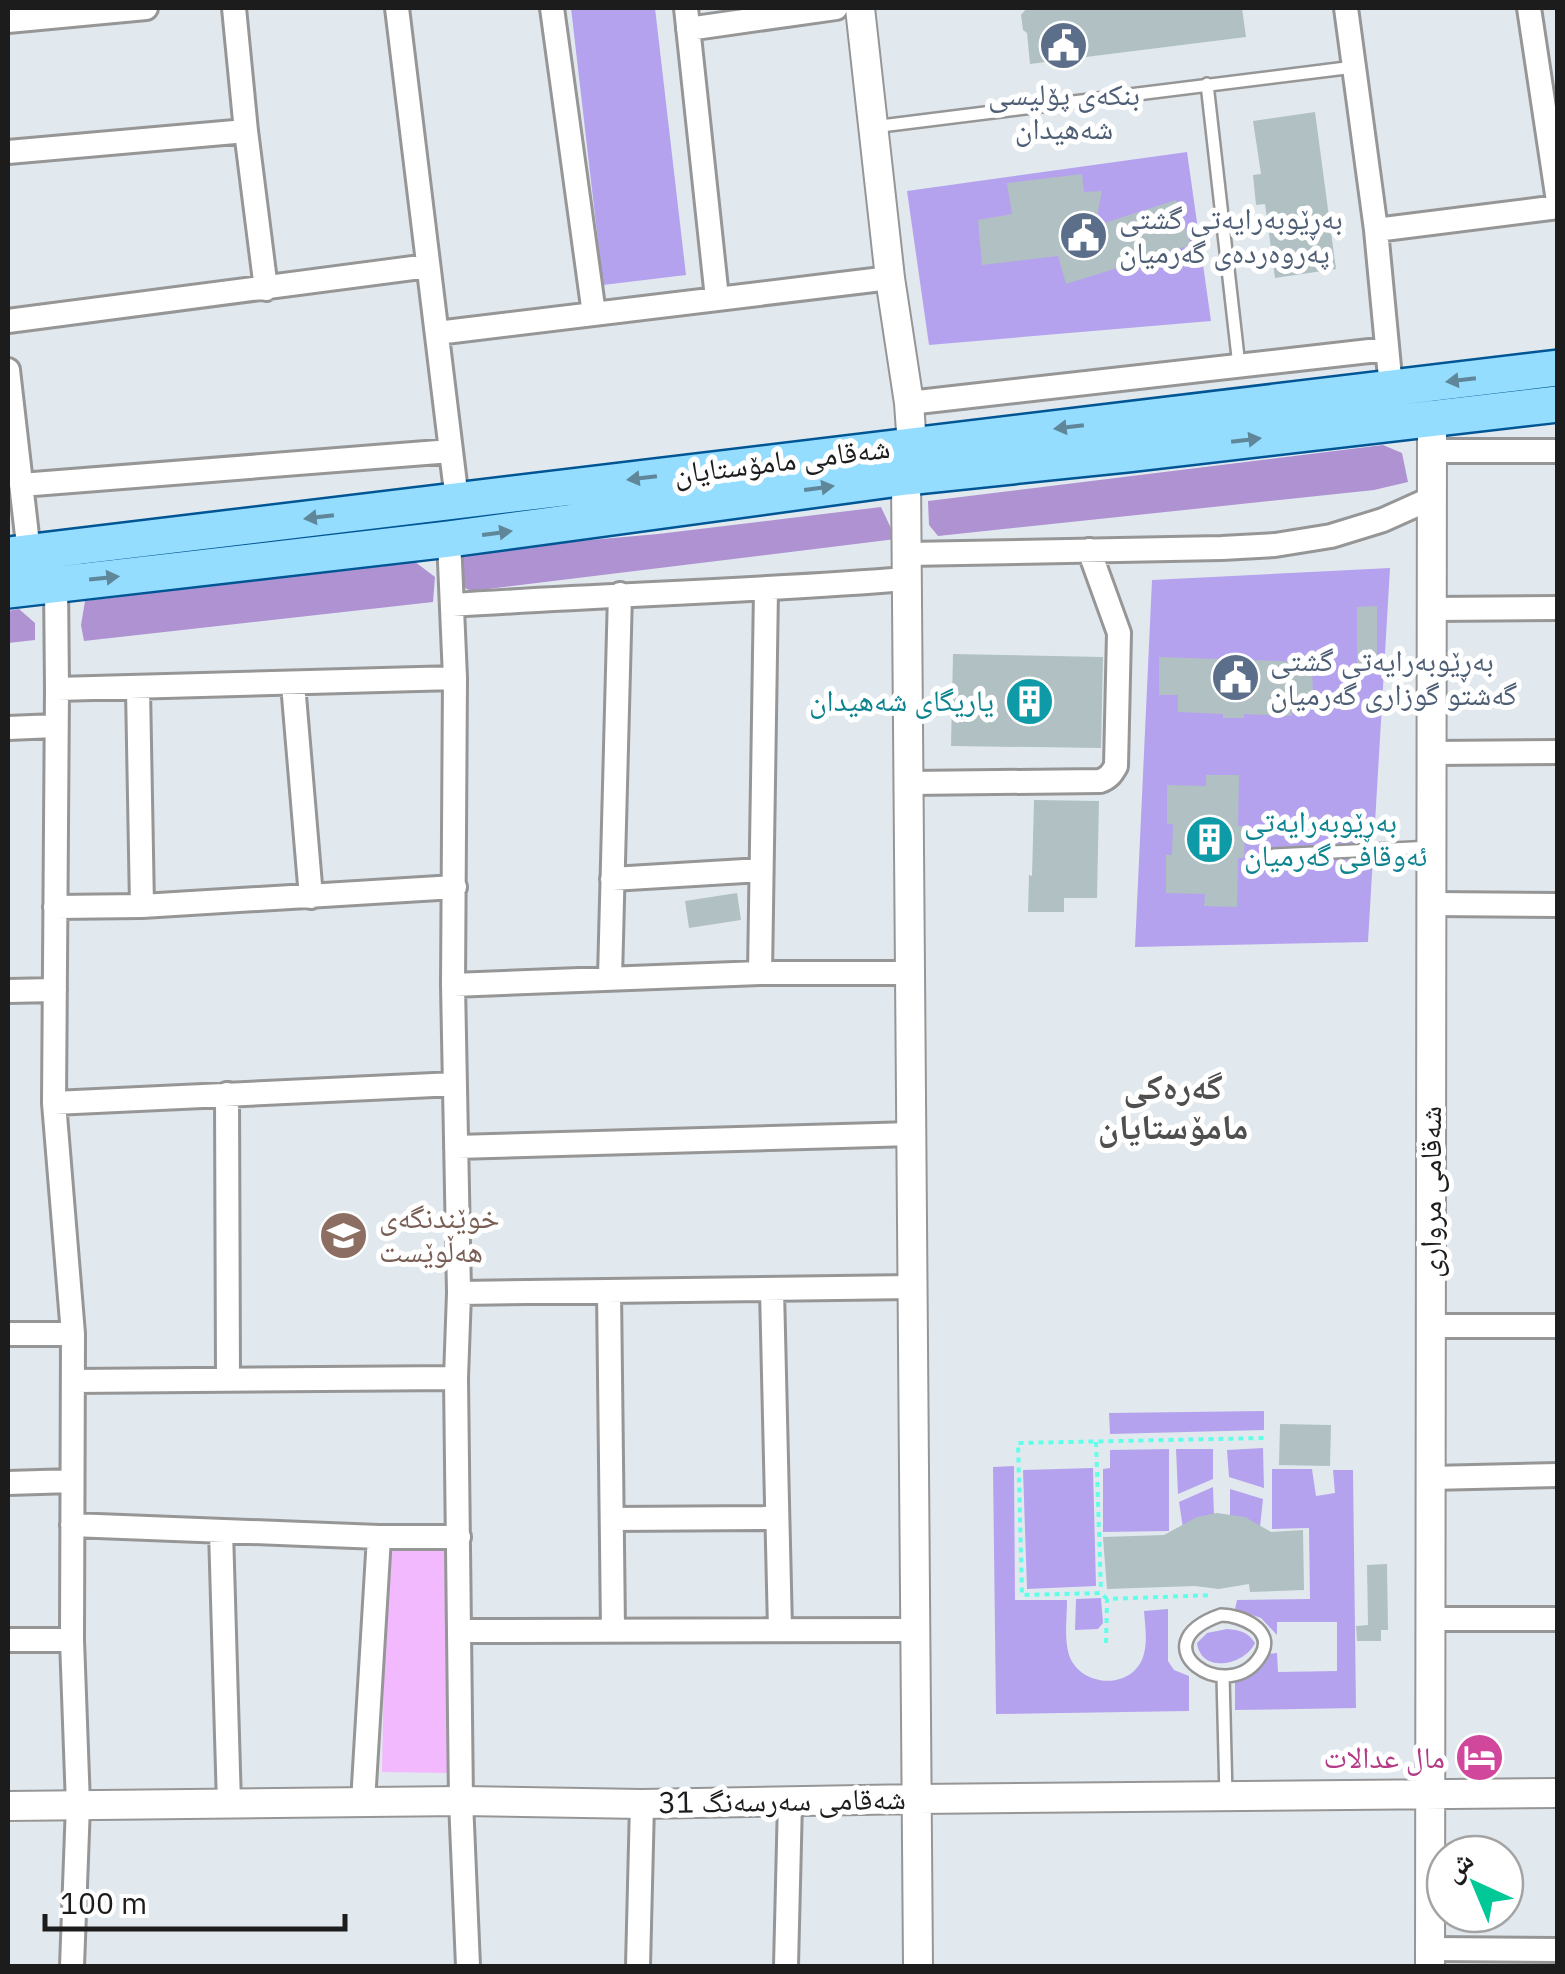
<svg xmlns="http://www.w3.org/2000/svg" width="1565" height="1974" viewBox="0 0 1565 1974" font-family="'IBM Plex Sans','Noto Naskh Arabic',sans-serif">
<rect width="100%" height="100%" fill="#e1e9ef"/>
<path fill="#b5a2ee" d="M571,8h84l31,267 -83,10z
M1187,152l24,169 -282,24 -22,-154z
M1390,568l-22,374 -233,5 17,-367z
M1264,1411v19l-154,4 -1,-21z
M1263,1448l1,40 -35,-11 -2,-27z
M1169,1449v82l-66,1v-63l7,-1v-18z
M1213,1449v30l-35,15 -2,-45z
M1014,1466l1,134h52c0,17 -3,39 2,55 11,32 62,36 74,2 5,-15 2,-31 1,-46l24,-2v52l6,9 15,6v35l-193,3 -3,-247z
M1093,1468l3,118 -69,3 -4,-119z
M1272,1469h40l4,27 19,-3 -2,-23h20l3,238 -121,2v-30c13,-5 27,-11 31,-26l11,-1 1,19 59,-1v-49h-60v13l-16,-17 -26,-9 2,-9 73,-1 -1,-71 -37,1z
M1213,1487l1,28 -31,13 -4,-26z
M1230,1489l33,10 -3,28 -30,-10z
M1101,1598l2,25 -5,6 -23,1 1,-31z
M1227,1629c13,1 21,3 28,14 -11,23 -54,31 -58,0l10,-10z"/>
<path fill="#af92d2" d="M1383,445l19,8 6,29 -34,8 -436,46 -9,-11 -1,-24z
M881,507l15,32 -424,52 -10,-4 -1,-29 5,-7 192,-17z
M410,558l25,19 -2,25 -349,39 -3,-16 4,-24z
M19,609l16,14v17l-27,3v-32z"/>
<path fill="#f2b9fe" d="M386,1550l67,1 -4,222 -67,-1z"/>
<path fill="#b0c0c3" d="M1027,8h215l4,29 -216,27 -3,-31 -4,-3 -2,-15z
M1315,112l21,157 -61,9 -10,-74 -9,1 -3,-30 8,-1 -8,-53z
M1082,174l2,18 18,-1 -7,35 81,-26 15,45 -125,39 -8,-28 -76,9 -4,-45 34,-6 -5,-31z
M1377,606v66h-20v-65z
M953,654l150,3 -2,91 -150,-2z
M1159,657l153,5 1,40 -22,-1 1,15 -48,-2v4h-21v-4l-45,-2v-17h-19z
M1206,775h33l-1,51h7l-1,32h-6l-1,49 -33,-1 1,-12 -39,-1v-38h6l1,-31h-6v-39l39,1z
M1034,800l65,1 -2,97h-33v14h-36l1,-37 3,1z
M737,893l4,27 -52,8 -4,-27z
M1280,1424l51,1 -1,41 -51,-1z
M1217,1513l28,4 26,15 32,-2 1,60 -54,2 -1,-8 -30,5 -24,-3 -88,3 -4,-52 61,-2 33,-18z
M1387,1564l1,66h-7v11h-24l-1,-15 12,-1 -1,-60z"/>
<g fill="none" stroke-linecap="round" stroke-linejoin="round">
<defs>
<path id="service" d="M1207,84l32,282
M873,127l481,-60
M1274,855l158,-8
M1221,1615c20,0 55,15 40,40 -32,54 -126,-10 -40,-40z
M1223,1676l3,120"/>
<path id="minor" d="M234,8l12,123 20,158
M397,8l60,492
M552,8l42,306
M686,8l31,290
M1346,8l30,222 15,158
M1529,8l29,193
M8,21l138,-13
M688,29l148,-21
M8,152l238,-21
M1376,230l182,-23
M8,321l420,-55
M437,333l453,-55
M8,370l21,183
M909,403l478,-54
M1432,451h126
M21,485l430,-34
M449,539l6,139 -2,307 6,308 -3,85 5,423 7,165
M907,554l315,-6 53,-3 56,-9 52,-16 49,-22
M56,584l1,105 -3,414 19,231 -1,306 6,165 -6,161
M453,605c151,-10 303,-14 454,-26
M1432,609l126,-1
M293,684l18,213
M57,689l398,-11
M138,689l4,217
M8,728l47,-2
M1432,753l126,-1
M909,783l191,-2c9,-3 12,-8 16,-15l3,-133 -30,-83
M612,879l149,-9
M1432,904l126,1
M55,907l87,-1 313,-19
M760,973l6,-383
M610,977l10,-383
M453,985l307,-12h150
M8,991l47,-1
M227,1094l1,284
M54,1103l401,-19
M456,1147l456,-13
M772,1290l8,339
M609,1291l4,338
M459,1293l454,-6
M1431,1326h127
M8,1334h65
M73,1381l383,-3
M1431,1478l127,-3
M8,1483l64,-2
M612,1519l165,-1
M72,1525l307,12h80
M221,1531l8,273
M1431,1619h127
M461,1631l455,-1
M8,1640h64
M363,1802l16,-265
M1430,1949l128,1
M638,1966l4,-162
M786,1966l4,-165"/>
<path id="tertiary" d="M860,8l30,270 19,125 3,42
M906,477l12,1489
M8,1806l453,-5 181,3 275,-5 641,-6
M1430,1966l2,-1548"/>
<path id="primary" d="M8,555l1550,-187
M8,590l441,-51 457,-62 220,-23 432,-50"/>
</defs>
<use href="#service" stroke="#969696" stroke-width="16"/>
<use href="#minor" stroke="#969696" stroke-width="28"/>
<use href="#tertiary" stroke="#969696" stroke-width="32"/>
<use href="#primary" stroke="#005694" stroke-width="40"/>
<path stroke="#61ffe8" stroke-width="4" stroke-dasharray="5 5" stroke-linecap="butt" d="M1096,1442l5,150
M1107,1599l-6,-6 -79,2 -4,-152 248,-5
M1106,1643l1,-44 106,-4"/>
<use href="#service" stroke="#fff" stroke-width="11"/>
<use href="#minor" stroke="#fff" stroke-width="22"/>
<use href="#tertiary" stroke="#fff" stroke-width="28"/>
<use href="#primary" stroke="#95ddff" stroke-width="35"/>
</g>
<defs><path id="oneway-solid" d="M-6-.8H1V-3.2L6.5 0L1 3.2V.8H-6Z" transform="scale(2.5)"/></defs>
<g fill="#5f8699">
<use href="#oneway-solid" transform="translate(1461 380) rotate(173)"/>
<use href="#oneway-solid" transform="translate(1069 427) rotate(173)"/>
<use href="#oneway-solid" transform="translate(1246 440) rotate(-7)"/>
<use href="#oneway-solid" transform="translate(642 478) rotate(173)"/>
<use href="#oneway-solid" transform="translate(819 488) rotate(-8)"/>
<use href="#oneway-solid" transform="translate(319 517) rotate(173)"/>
<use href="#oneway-solid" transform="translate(497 533) rotate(-8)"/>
<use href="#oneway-solid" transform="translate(104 578) rotate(-6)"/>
</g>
<defs>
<symbol id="civic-disc" viewBox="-11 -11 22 22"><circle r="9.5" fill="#5c6f8a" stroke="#fff"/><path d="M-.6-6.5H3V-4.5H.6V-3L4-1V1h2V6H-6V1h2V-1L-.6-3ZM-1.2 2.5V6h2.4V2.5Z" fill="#fff"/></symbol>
<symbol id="building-disc" viewBox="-11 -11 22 22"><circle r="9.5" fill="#0f9aa8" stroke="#fff"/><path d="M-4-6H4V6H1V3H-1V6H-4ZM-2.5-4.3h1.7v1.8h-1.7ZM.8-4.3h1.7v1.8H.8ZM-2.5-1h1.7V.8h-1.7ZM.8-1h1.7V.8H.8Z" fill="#fff"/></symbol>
<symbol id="school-disc" viewBox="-11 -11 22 22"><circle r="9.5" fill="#8d6e63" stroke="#fff"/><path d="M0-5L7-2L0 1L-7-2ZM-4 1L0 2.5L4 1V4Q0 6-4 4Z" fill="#fff"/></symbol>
<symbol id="hotel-disc" viewBox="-11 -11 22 22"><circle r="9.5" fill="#d1479c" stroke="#fff"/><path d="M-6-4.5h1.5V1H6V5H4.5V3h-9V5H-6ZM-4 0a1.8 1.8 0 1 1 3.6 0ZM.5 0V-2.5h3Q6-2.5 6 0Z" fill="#fff"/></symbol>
</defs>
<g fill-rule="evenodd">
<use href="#civic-disc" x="1036" y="18" width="55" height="55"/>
<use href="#civic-disc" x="1056" y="208" width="55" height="55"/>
<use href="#civic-disc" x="1208" y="650" width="55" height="55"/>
<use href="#building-disc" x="1002" y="674" width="55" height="55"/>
<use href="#building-disc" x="1182" y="812" width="55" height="55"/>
<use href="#school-disc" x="316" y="1208" width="55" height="55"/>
<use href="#hotel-disc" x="1452" y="1730" width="55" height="55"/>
</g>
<g text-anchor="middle" stroke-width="10" stroke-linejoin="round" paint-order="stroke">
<g font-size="30" fill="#4e5e75" stroke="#fff" text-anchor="start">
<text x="1064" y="105" text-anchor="middle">بنکەی پۆلیسی<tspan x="1064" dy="34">شەهیدان</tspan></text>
<text x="1119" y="229">بەڕێوبەرایەتی گشتی<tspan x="1119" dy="34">پەروەردەی گەرمیان</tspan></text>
<text x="1270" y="671">بەڕێوبەرایەتی گشتی<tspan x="1270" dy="34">گەشتو گوزاری گەرمیان</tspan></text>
</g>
<g font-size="30" fill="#1c1c1c" stroke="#fff">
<text transform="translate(782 461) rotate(-7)" y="10">شەقامی مامۆستایان</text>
<text transform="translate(1431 1192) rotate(-90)" y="10">شەقامی مرواری</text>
<text transform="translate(782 1801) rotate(-1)" y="10">شەقامی سەرسەنگ 31</text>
</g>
<g font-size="30" fill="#0d838f" stroke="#fff" text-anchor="end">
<text x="994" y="711">یاریگای شەهیدان</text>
<text x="1244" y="832" text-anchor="start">بەڕێوبەرایەتی<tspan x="1244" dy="34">ئەوقافی گەرمیان</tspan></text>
</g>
<g font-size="30" fill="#785e54" stroke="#fff" text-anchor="start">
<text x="379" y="1228">خوێندنگەی<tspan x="379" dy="34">هەڵوێست</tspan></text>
</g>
<g font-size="30" fill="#b23c85" stroke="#fff" text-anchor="end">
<text x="1445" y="1768">مال عدالات</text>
</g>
<g font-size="35" font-weight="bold" fill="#4f4f4f" stroke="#fff">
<text x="1173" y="1099">گەرەکی<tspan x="1173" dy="40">مامۆستایان</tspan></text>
</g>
</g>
<rect width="1565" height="1974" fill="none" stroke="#1c1c1c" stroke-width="20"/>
<g transform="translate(1475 1884) rotate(316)"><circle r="48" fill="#ffffff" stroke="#a4a4a4" stroke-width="2.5"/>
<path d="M0-8L18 38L0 25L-18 38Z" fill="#00c897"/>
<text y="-15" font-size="28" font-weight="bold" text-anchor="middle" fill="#1c1c1c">ش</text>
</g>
<path d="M45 1914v15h300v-15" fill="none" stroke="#1c1c1c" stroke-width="5"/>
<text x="60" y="1914" font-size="30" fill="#1c1c1c" stroke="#ffffff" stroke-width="8" paint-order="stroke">100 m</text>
</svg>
